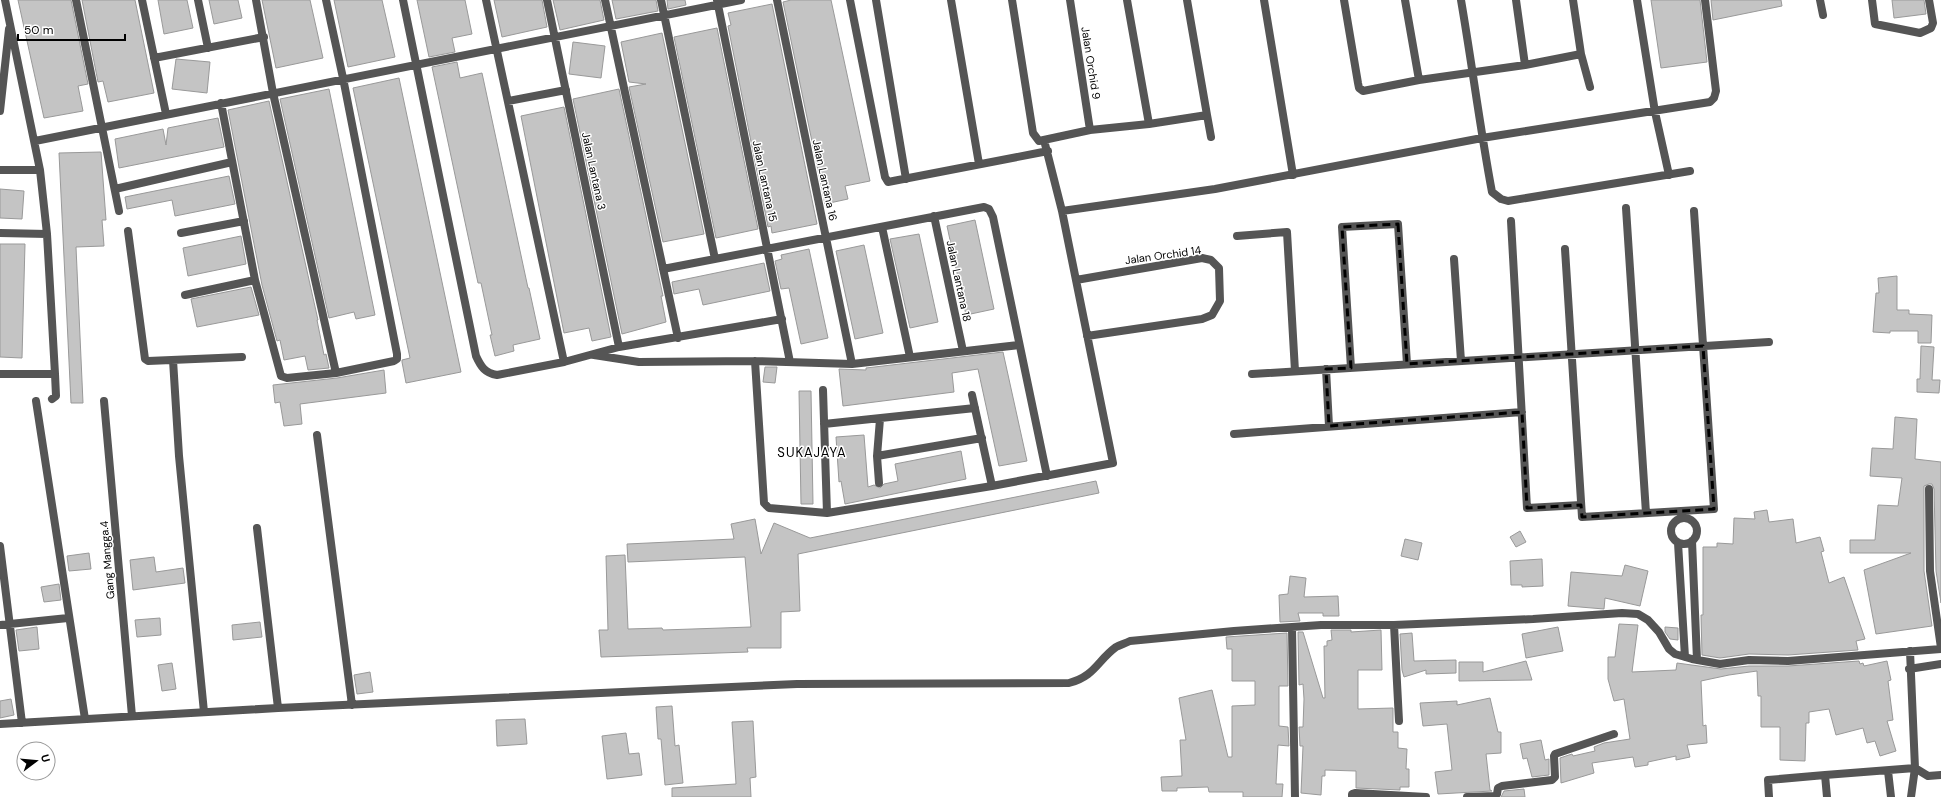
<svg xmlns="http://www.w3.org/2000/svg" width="1941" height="797" viewBox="0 0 1941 797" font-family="'DM Sans',sans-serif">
<rect width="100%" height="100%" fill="#fff"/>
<path fill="#c4c4c4" stroke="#999" d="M18,0h53l17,84 -10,2 5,25 -39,7z
M82,0h53l19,93 -46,9 -5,-21 -5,1z
M158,0h29l6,28 -29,6z
M209,0h29l4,18 -28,6z
M262,0h48l13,58 -47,10z
M334,0h48l13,57 -47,10z
M417,0h48l7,34 -20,4 3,14 -26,5z
M494,0h48l5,27 -45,10z
M553,0h47l4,20 -44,10z
M612,0h44l2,11 -42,8z
M667,0h18l1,5 -18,4z
M791,0h40l39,181 -25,5 3,13 -23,5 -42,-202z
M1651,0h49l7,62 -46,6z
M1711,0h70l1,6 -69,14z
M1892,0h32l2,14 -32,4z
M772,4l45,220 -45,9 -1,-7 -3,1 -40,-201 3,-1 -3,-12z
M717,28l41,201 -42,9 -42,-201z
M662,33l42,201 -41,8 -34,-155 17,-3 -17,-2 -8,-40z
M573,42l32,4 -4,32 -32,-4z
M176,59l34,3 -3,31 -35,-4z
M457,62l3,16 22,-5 46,215h1l11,51 -27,6 1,6 -19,5 -5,-21h2l-11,-52h-3l-46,-216z
M399,78l62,294 -55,11 -4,-21v-2l8,-2 -57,-270z
M329,89l46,226 -19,4 -2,-7 -25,6 -49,-219z
M619,89l44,207h-2l5,26 -44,12 -49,-235z
M269,101l49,219h-1l7,35 2,-1 3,14 -21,2 -3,-14 -21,4 -4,-20 -3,1 -15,-56 -34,-175z
M564,107l47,230 -19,4 -3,-13 -25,5 -43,-217z
M218,118l6,29 -105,21 -4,-29 48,-10 3,16 2,-17z
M101,152l5,68h-4l2,26 -28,1 7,156h-12l-12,-250z
M229,176l6,28 -60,12 -3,-16 -45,9 -2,-12z
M0,189l24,2 -2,28 -22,-1z
M975,220l19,89 -28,6 -19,-89z
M919,234l19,88 -28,6 -20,-89z
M241,236l5,28 -58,12 -5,-28z
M0,244h25l-3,114 -22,-1z
M864,245l19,88 -28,6 -19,-88z
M809,249l19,89 -27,6 -12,-56 -8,1 -6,-28 7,-2 -1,-4z
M764,263l6,28 -67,14 -4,-16 -25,5 -2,-12z
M1897,276v34h12v4l23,1 -1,28h-13v-12h-28v2l-17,-1 3,-39h3l-1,-15z
M251,287l8,28 -62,12 -6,-28z
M1921,346l13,1 -2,33h8l-1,13 -22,-1v-13h3z
M1003,352l24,109 -28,5 -21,-97 -26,4 2,19 -111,14 -4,-37 27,1v-2z
M765,367h12l-2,16 -12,-1z
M384,370l2,23 -86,11 2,20 -18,2 -4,-24 -5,1 -2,-18 64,-7z
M799,391h12l2,113h-12z
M1895,417l22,2 -2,40 26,3v141l-5,-32 -2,-82 -2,-5h-3l-5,2v85l8,55 -56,8 -12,-64 47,-17h-61v-13h25l3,-35 20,1 4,-28 -32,-2 2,-28 21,1z
M864,435l4,52 6,-2 6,3 4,-4 14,-3 -3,-17 66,-13 5,28 -121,25 -4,-23 -2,1 -3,-45z
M1096,481l3,12 -301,61 2,57 -19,1v36h-34l1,4 -147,5 -2,-27h9l-2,-74 19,-1 3,74 34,-1 1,2 88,-3 -6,-70 -117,5 -1,-18 107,-5 -3,-15 24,-5 6,35 13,-31 36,15z
M1767,510l2,12 24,-3 3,24 24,-6 4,14 -3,1 8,31 15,-6 21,62 -9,2 2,9 -70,5 -39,-1 -29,4 -18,-3 -1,-40h2v-68h14v-4l16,1 1,-26 21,1 -1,-7z
M1520,531l6,11 -10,5 -6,-10z
M1405,539l17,4 -4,17 -17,-4z
M89,553l2,16 -22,2 -2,-15z
M154,557l2,15 27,-4 2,15 -52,7 -3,-30z
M1542,559l1,27 -21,1v-2h-11l-1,-24z
M1625,565l23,6 -8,35 -35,-8 -1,11 -36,-3 3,-34 51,4z
M1290,576l16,2 -2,19 34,-1 1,20h-16v-3h-25l2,8 -20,1 -1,-27 9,-1z
M59,584l2,16 -17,2 -3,-15z
M160,618l1,17 -24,2 -2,-17z
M260,622l2,15 -29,3 -1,-15z
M1619,624l19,1 -6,47 44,-2 1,-7 44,6 28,-3h39l71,-5 1,3 3,-1 1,3 23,-5 4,19 -3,1 5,39 -6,1 9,30 -16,5 -5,-15 -8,2 -4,-15 -27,7 -7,-26 -20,3v11h-3l-1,38 -25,-1v-33h-19v-31h-3l-1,-25 -28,4 -28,6 2,45 3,-1 1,18 -20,2 3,12 -14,3v-4l-28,6v3l-13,2 -2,-10 -41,6 2,10 -33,10 -1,-25 12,-4 1,2 22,-5 -1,-4 10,-4 26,-4 -6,-40 -10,2 -6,-22v-22h7z
M37,627l2,22 -20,2 -3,-21z
M1558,627l5,24 -37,7 -4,-24z
M1665,627l13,1v12l-8,-1 -5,-7z
M1331,630h20v2l30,-2 1,40h-24v39l35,-1v24h5v16l9,1 -1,20h3v18h-9v3l-44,-2v-17l-31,-1v6h-3l-1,19 -20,-2 2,-47h-3l-1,-19h4l1,-28 -1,-15 -4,1 -1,-53h5l20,66h2l-1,-52h3v-5l5,-1z
M1287,633l1,53h-9v40l9,1 1,19 -11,-1 -2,39h7l-1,13h-39v-5h-34l-1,-5 -31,1v3h-15l-1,-14 21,-1 -2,-36h6l-7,-42 33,-8 16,67h4v-51l23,-1v-24h-23v-32h-5l-1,-12z
M1412,633l2,28 42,-1v13l-30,1v-4l-22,7 -2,-7 -2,-36z
M1526,661l6,19 -73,1v-19h24v10z
M172,663l4,26 -14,2 -4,-26z
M370,672l3,20 -16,2 -3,-19z
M1490,698l8,34h3v21l-15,1 4,36 2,1 -54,3 -3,-22 17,-2 -5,-46 -24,2 -3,-23 37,-2v4z
M11,699l3,16 -14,3v-17z
M672,706l3,40 4,-1 4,38 -18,2 -4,-46h-3l-2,-32z
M525,719l2,25 -30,2 -1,-26z
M753,721l3,56 -6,1 1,19h-79v-9l64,-4 -4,-62z
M626,733l3,21 10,-1 3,22 -35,4 -5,-43z
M1541,740l4,20 4,-1v16l-17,2 -5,-19 -4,1 -3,-15z
M1524,789l1,8h-24l3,-6z"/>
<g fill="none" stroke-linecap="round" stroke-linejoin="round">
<path stroke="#555" stroke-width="8" d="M5,0l35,170 7,64 8,140 1,22 -4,3
M76,0l43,211
M142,0l24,114
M198,0l10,48
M256,0l17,93 63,280
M403,0l73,356c5,11 9,17 21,19l67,-13 55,-15 163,-28
M486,0l78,362
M547,0l72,347
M605,0l73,338
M661,0l54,259
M717,0l73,362
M777,0l75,364
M850,0l35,177 3,5 160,-31
M876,0l30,179
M951,0l28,164
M1012,0l21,133 6,8 51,-11 59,-6 58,-9 -20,-115
M1070,0l20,130
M1127,0l22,124
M1264,0l29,175
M1344,0l14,83 1,5 4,3 56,-11 106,-15 56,-11 -8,-54
M1405,0l14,80
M1461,0c11,64 19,128 31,192l9,7 7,2 182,-30
M1516,0l9,65
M1637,0l18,112 14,63
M1820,0l3,15
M1872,0l3,24 45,9 11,-5 2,-5 -4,-23
M1581,54l9,33
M154,58l110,-21
M508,101l58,-11
M221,103l34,177 26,96 6,2 49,-5 58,-12 3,-2v-5l-54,-276 -17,-78
M0,111l9,-82
M1207,115l4,22
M35,141l706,-141
M0,170h40
M115,189l117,-27
M1626,208l20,305
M1062,211l153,-22 267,-51 228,-36 4,-4 2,-7 -11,-91
M934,216l29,135
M1511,221l16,287 54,-3
M882,227l28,130
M128,231l17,128 3,2 94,-4
M0,233l47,1
M181,233l63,-12
M1237,236l50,-4 8,139
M1565,249l17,268 132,-8 -20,-298
M1454,259l7,102
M663,269l321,-62 5,2 4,8 54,259
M1076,280l126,-22 9,2 8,8 1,33 -8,14 -10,4 -115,17
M185,295l70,-15
M594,355l45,7 116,-1 97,3 167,-19
M173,360l6,96 25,256
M755,361l9,142 5,5 58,5 165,-27 121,-23 -51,-252 -18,-71
M1351,368l-9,-141 56,-3 9,140
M1326,369l3,57
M0,374h55
M1252,374l517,-32
M823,390l4,123
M972,395l20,91
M36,401l49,318
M104,401l28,315
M824,424l151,-16
M1234,434l288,-22
M317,435l35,270
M877,456l105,-18
M879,483l-2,-27 3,-37
M1929,489l1,82 11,77
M1671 531a13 13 0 1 1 26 0a13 13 0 1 1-26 0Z
M257,528l21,180
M1692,541l5,119
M1678,543l7,114
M0,546l22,177
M0,625l68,-7
M1394,625l5,96
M1292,628l3,169
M1910,651l5,117 -4,29
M1909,669l32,-5
M0,724l278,-16 519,-24 272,-1c26,-7 28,-22 47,-36 4,-2 10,-4 14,-6l104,-10 87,-6h73l139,-6 89,-6 16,1 10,6 11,12 10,17 6,5 17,5 28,5 29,-4 39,1 153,-12
M1888,771l3,26
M1825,775l90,-7 13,8 13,-1
M1352,797v-3l3,-1 71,4
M1467,797l28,-1 2,-2 1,-6 4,-2 50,-6 3,-3 -1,-21 1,-2 59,-20
M1769,797l-1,-17 57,-5 2,22"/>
</g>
<path fill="none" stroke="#000" stroke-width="3" stroke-dasharray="8 5" stroke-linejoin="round" d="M1398,224l9,140 296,-18 11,163 -132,8 -1,-12 -54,3 -5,-96 -193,14 -3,-57 25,-1 -9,-141z"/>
<g text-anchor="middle" stroke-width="3" stroke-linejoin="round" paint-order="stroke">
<g font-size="11" fill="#000" stroke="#fff">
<text transform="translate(1091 63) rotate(81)" y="4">Jalan Orchid 9</text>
<text transform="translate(594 171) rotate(78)" y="4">Jalan Lantana 3</text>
<text transform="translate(825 180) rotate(78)" y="4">Jalan Lantana 16</text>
<text transform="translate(765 181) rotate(78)" y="4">Jalan Lantana 15</text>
<text transform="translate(1163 255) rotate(-8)" y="4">Jalan Orchid 14</text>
<text transform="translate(959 281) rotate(78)" y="4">Jalan Lantana 18</text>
<text transform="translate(107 560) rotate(-95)" y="4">Gang Mangga.4</text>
</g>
<g font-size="13" letter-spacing="1" fill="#000" stroke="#fff">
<text x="812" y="457">SUKAJAYA</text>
</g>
</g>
<g transform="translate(36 761) rotate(74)"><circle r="19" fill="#ffffff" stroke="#999999"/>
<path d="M0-3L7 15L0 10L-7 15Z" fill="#000000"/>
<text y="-6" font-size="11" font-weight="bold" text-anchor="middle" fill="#000000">U</text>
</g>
<path d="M18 34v6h107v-6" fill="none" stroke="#000000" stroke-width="2"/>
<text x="24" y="34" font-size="12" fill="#000000" stroke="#ffffff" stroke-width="3" paint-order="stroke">50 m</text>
</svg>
